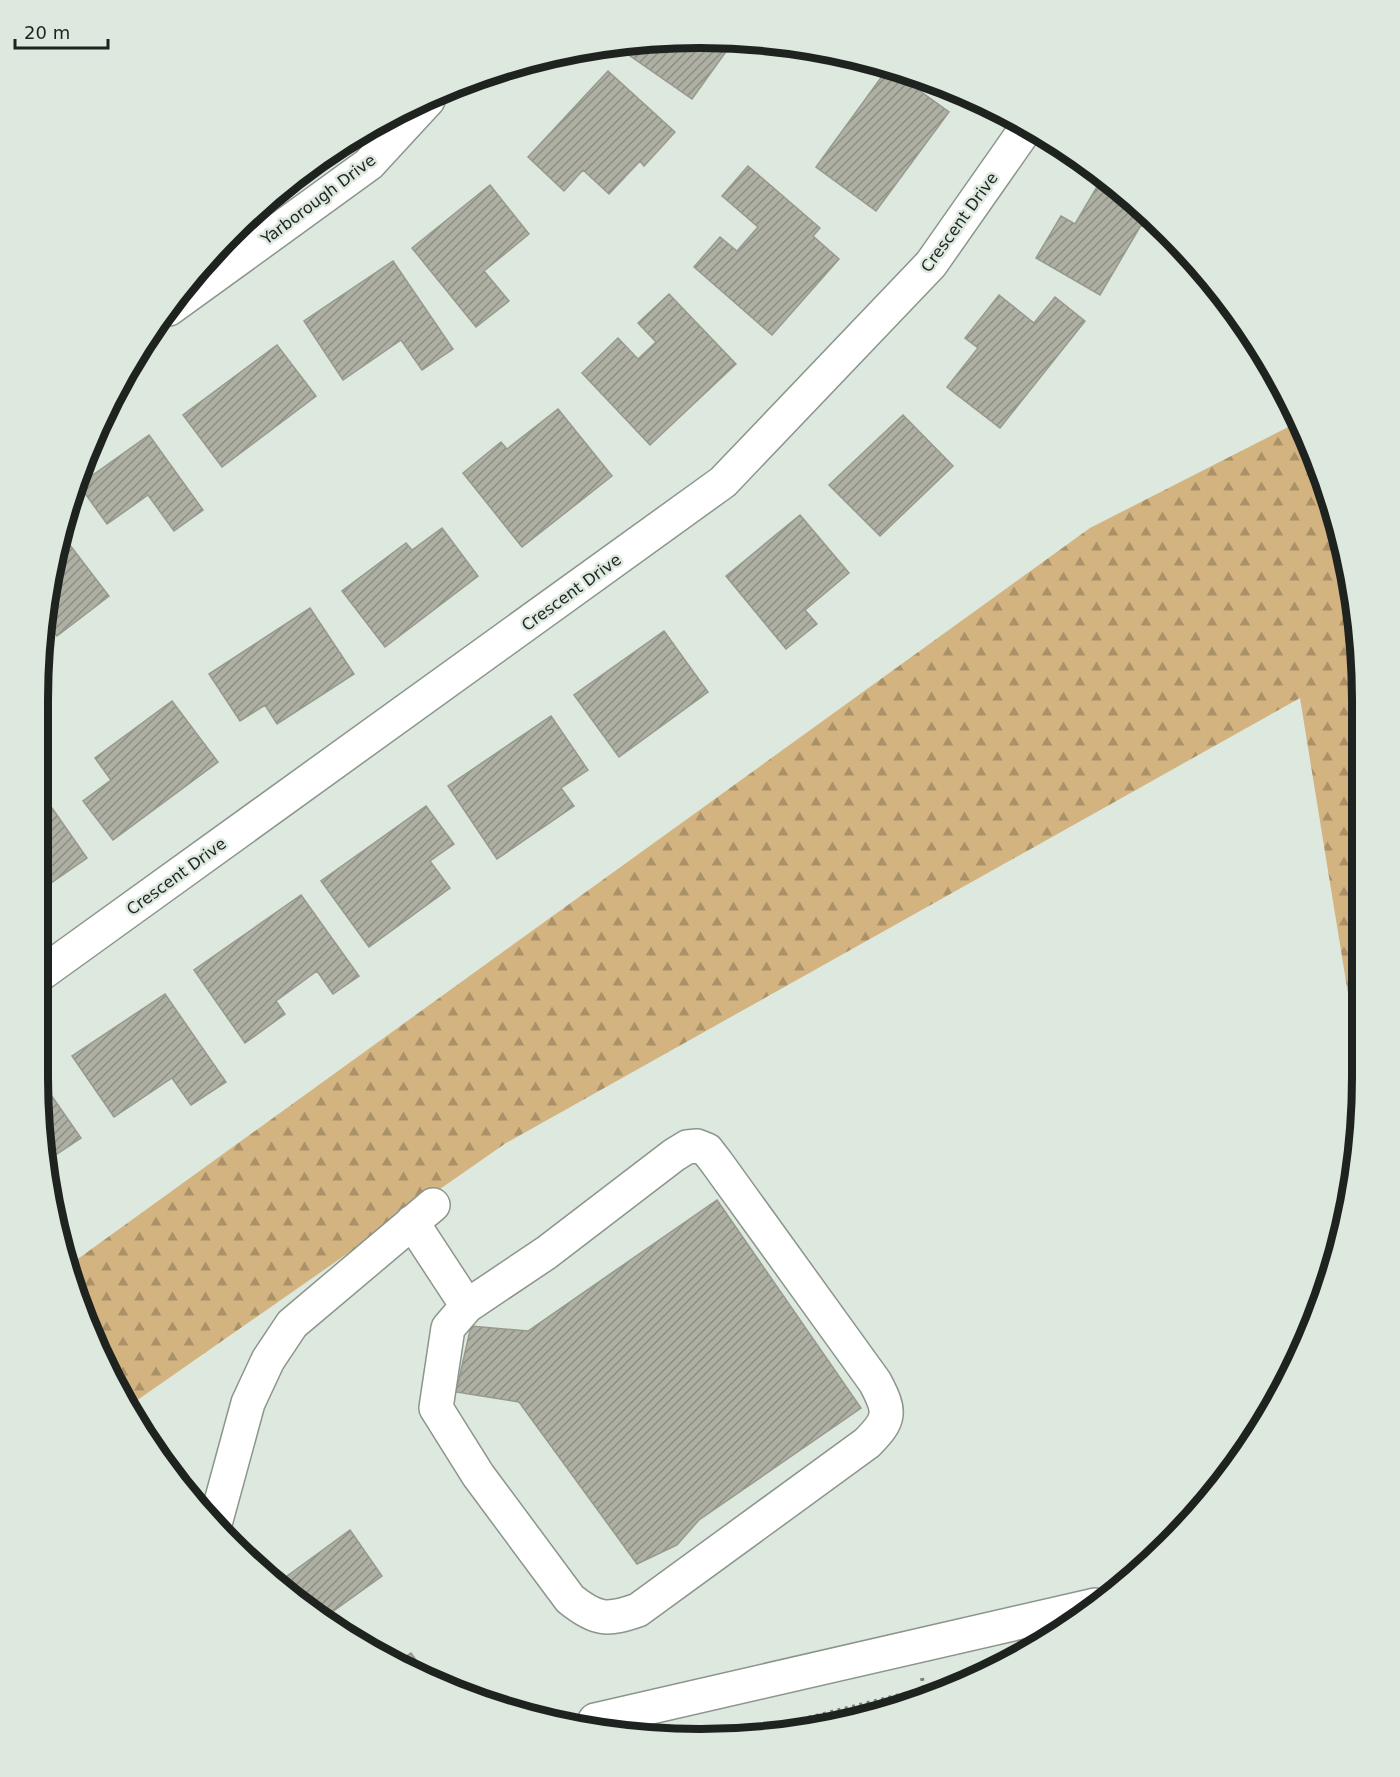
<svg xmlns="http://www.w3.org/2000/svg" width="1400" height="1777" viewBox="0 0 1400 1777" font-family="'DejaVu Sans',sans-serif">
<defs>
<pattern id="forest-firs" width="22" height="20" patternUnits="userSpaceOnUse" patternTransform="scale(1.5)"><rect width="22" height="20" fill="#d3b380"/><path d="M5 1l3.5 6h-7zM16 11l3.5 6h-7z" fill="#ab9168"/></pattern>
<pattern id="building-hatch" width="6" height="6" patternUnits="userSpaceOnUse" patternTransform="scale(1.5)"><rect width="6" height="6" fill="#aeb0a3"/><path d="M-1 1l2-2M0 6l6-6M5 7l2-2" fill="none" stroke="#8d8f84"/></pattern>
</defs>
<rect width="100%" height="100%" fill="#dde8de"/>
<path fill="url(#forest-firs)" d="M1298,422l29,65 34,169 1,424 -62,-382 -794,445 -380,265 -58,-142 1022,-738z"/>
<path fill="url(#building-hatch)" stroke="#97998d" stroke-width="1.5" d="M735,39l-43,60 -66,-46 8,-11z
M888,68l61,44 -73,99 -60,-44z
M608,71l67,61 -31,34 -4,-5 -31,33 -26,-24 -19,21 -36,-34z
M748,166l72,62 -7,8 26,23 -67,76 -78,-68 26,-30 17,14 21,-24 -36,-31z
M1104,175l78,73 -41,-23 -41,70 -64,-37 25,-42 14,8z
M490,185l39,49 -45,37 25,30 -33,26 -64,-79z
M393,261l60,88 -31,21 -21,-30 -58,40 -39,-59z
M669,294l67,70 -86,81 -68,-72 36,-35 20,21 18,-17 -18,-19z
M999,295l35,28 21,-26 30,24 -85,107 -53,-41 31,-39 -13,-10z
M277,345l39,51 -94,71 -39,-52z
M558,409l54,67 -90,71 -59,-74 38,-31 6,7z
M903,415l50,51 -73,70 -51,-51z
M149,435l54,75 -29,21 -26,-36 -41,29 -28,-39z
M800,515l49,58 -44,37 12,14 -31,25 -60,-73z
M442,528l36,48 -93,71 -43,-56 64,-48 6,7z
M63,536l46,60 -52,40 -11,-15z
M310,608l44,66 -77,50 -12,-19 -25,16 -31,-47z
M664,631l44,61 -89,65 -45,-62z
M172,701l46,61 -105,78 -30,-39 28,-21 -16,-22z
M551,716l37,54 -27,18 13,18 -77,53 -49,-73z
M426,806l28,38 -24,17 20,27 -81,59 -48,-66z
M52,808l35,50 -49,34v-75z
M301,895l58,81 -26,18 -16,-23 -41,30 9,13 -40,29 -51,-73z
M165,994l61,88 -35,23 -19,-27 -58,39 -42,-61z
M42,1082l39,56 -33,22 -10,-76z
M717,1200l144,208 -162,112 -22,25 -40,19 -118,-162 -63,-10 15,-66 57,5z
M350,1530l32,46 -57,41 -46,-35z
M411,1653l15,21 -29,-12z"/>
<g fill="none" stroke-linecap="round" stroke-linejoin="round">
<defs>
<path id="minor" d="M169,309l200,-145 59,-64
M38,976l685,-494 208,-218 96,-137
M697,1146l10,4 10,13 158,219c16,30 16,37 -8,61l-229,167c-31,11 -42,10 -68,-11l-92,-124 -42,-67 12,-80 19,-22 79,-53 128,-98 13,-8z
M412,1222l55,84
M215,1524l33,-121 20,-43 24,-36 141,-119
M598,1726l-3,-6 500,-115"/>
</defs>
<use href="#minor" stroke="#8b958c" stroke-width="36"/>
<path stroke="#7b827c" stroke-width="4" stroke-dasharray="3 4.5" stroke-linecap="butt" d="M922,1678l3,17
M743,1734l181,-45"/>
<use href="#minor" stroke="#fff" stroke-width="33"/>
</g>
<g text-anchor="middle" stroke-width="5" stroke-linejoin="round" paint-order="stroke">
<g font-size="16" fill="#1f2320" stroke="#dde8de">
<text transform="translate(318 199) rotate(-37)" y="6">Yarborough Drive</text>
<text transform="translate(959 222) rotate(-54)" y="6">Crescent Drive</text>
<text transform="translate(571 592) rotate(-36)" y="6">Crescent Drive</text>
<text transform="translate(176 876) rotate(-36)" y="6">Crescent Drive</text>
</g>
</g>
<path d="M0 0H1400V1777H0ZM700 48H700A652 652 0 0 1 1352 700V1077A652 652 0 0 1 700 1729H700A652 652 0 0 1 48 1077V700A652 652 0 0 1 700 48Z" fill="#dde8de" fill-rule="evenodd"/>
<path fill="none" stroke="#1f2320" stroke-width="8" d="M700 48H700A652 652 0 0 1 1352 700V1077A652 652 0 0 1 700 1729H700A652 652 0 0 1 48 1077V700A652 652 0 0 1 700 48Z"/>
<path d="M15 39v9h93v-9" fill="none" stroke="#1f2320" stroke-width="3"/>
<text x="24" y="39" font-size="18" fill="#1f2320" stroke="#dde8de" stroke-width="4.5" paint-order="stroke">20 m</text>
</svg>
